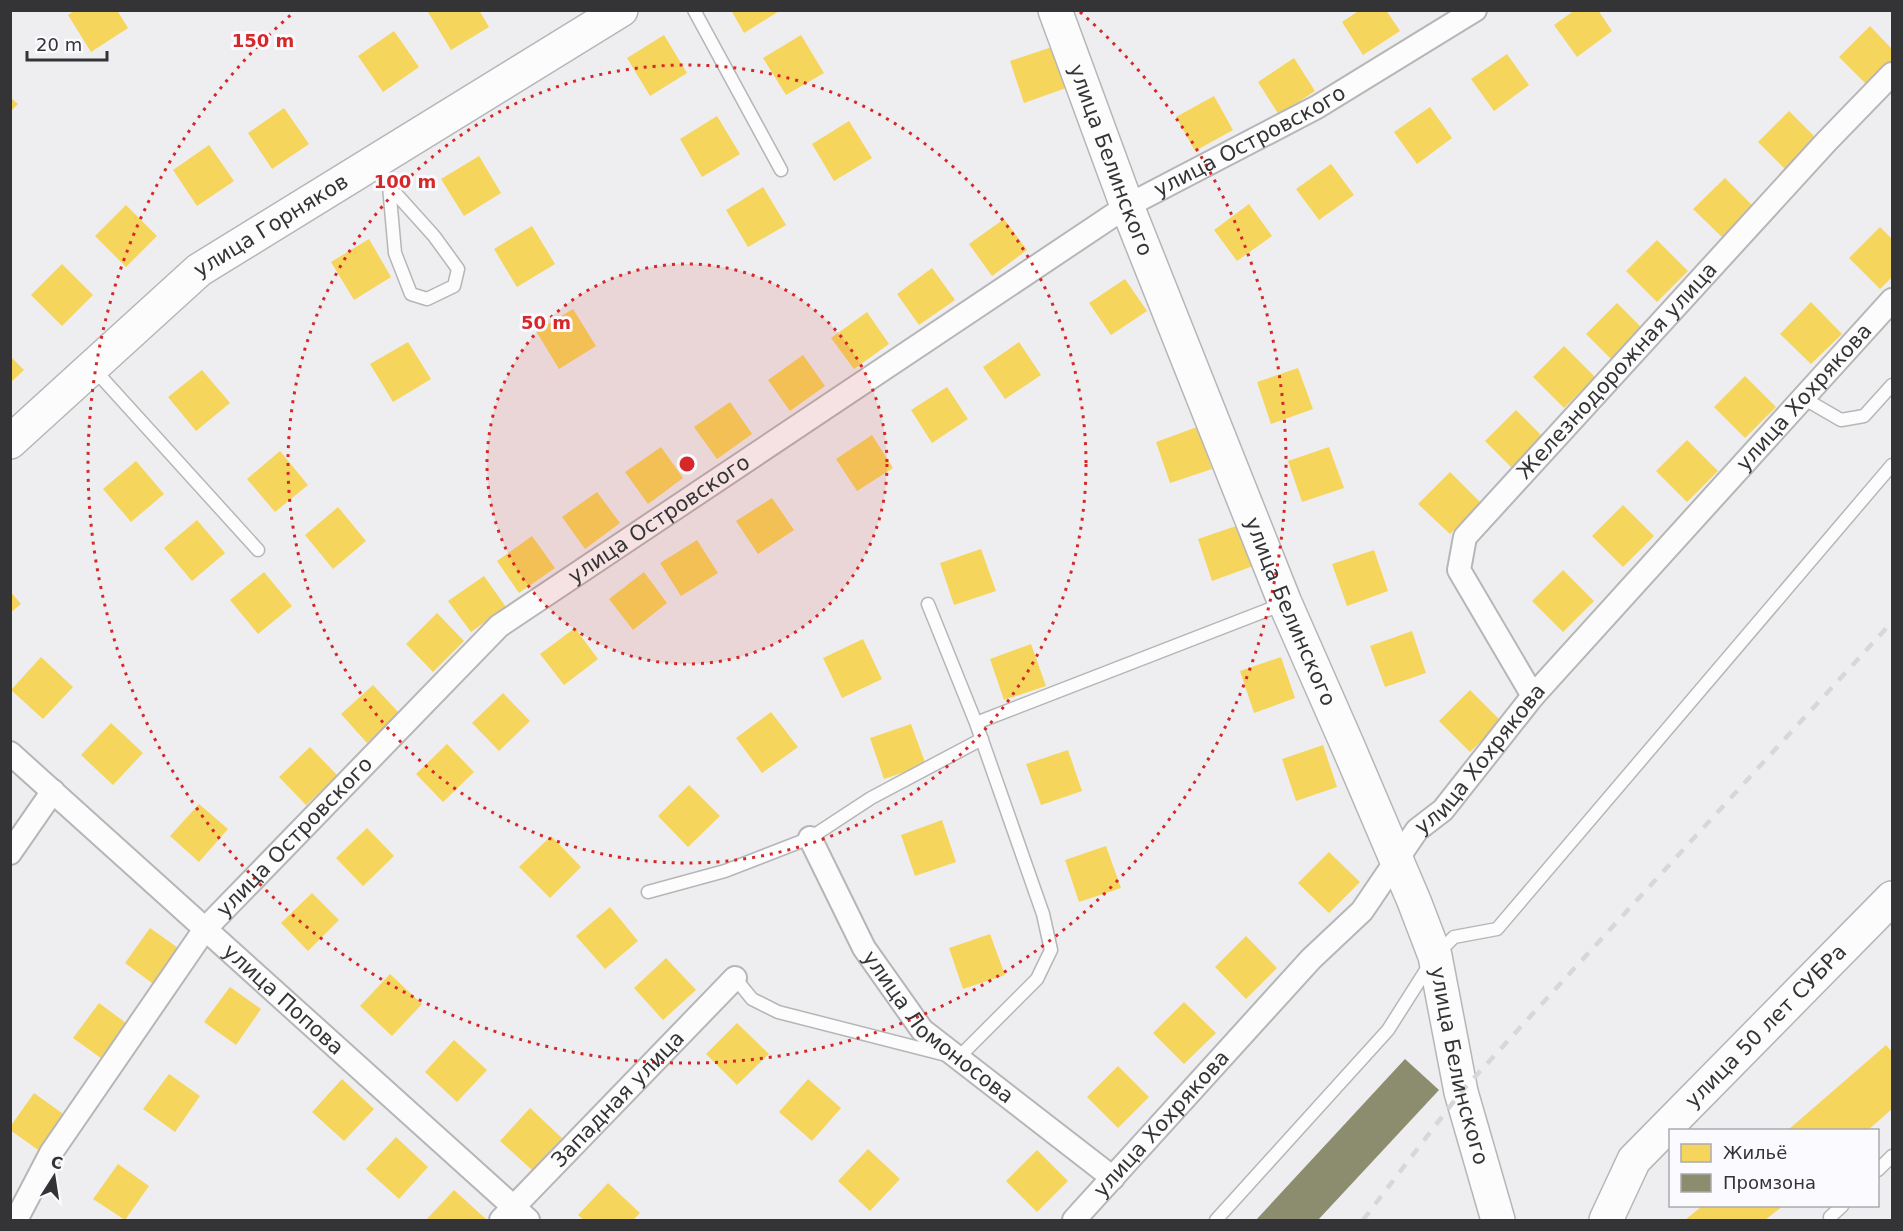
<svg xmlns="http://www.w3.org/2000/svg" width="1903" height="1231" viewBox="0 0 1903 1231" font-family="'DejaVu Sans',sans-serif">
<rect width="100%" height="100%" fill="#eeeef0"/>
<path fill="#f6d55c" d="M75,10h42l11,18 -37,24 -23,-37z
M431,10h48l10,17 -38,23 -23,-38z
M731,10h50l-37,23z
M1360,10h26l14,21 -37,24 -21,-33z
M1575,10h23l14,21 -35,26 -23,-32z
M1870,26l22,23v17l-22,22 -31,-31z
M394,31l25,36 -36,25 -25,-36z
M664,35l23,38 -37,23 -23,-38z
M801,35l23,38 -38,22 -23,-37z
M1052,47l14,41 -42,15 -14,-42z
M1507,54l22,31 -35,26 -23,-32z
M1294,58l21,33 -36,24 -21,-33z
M1214,96l19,34 -38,21 -19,-34z
M10,97l8,7 -8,8z
M1430,107l22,31 -35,26 -23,-32z
M284,108l25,36 -37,25 -24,-36z
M1789,111l31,31 -31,31 -31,-31z
M717,116l23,38 -38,23 -22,-38z
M849,121l23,37 -38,23 -22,-37z
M209,145l25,36 -37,25 -24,-36z
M479,156l22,37 -37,23 -23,-37z
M1331,164l23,31 -35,25 -23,-31z
M1725,178l31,31 -31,31 -32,-31z
M763,187l23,38 -38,22 -22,-37z
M1249,204l23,32 -35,25 -23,-31z
M126,205l31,31 -31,31 -31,-31z
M1004,219l23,31 -35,26 -23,-32z
M532,226l23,38 -38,23 -23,-38z
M1880,227l12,12v38l-12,12 -31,-31z
M369,239l22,38 -37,23 -23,-38z
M1657,240l31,31 -31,31 -31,-31z
M62,264l31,31 -31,31 -31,-31z
M932,268l23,32 -36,25 -22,-31z
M1125,279l22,32 -36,24 -22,-32z
M1811,302l31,32 -31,30 -31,-30z
M1617,303l31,31 -31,31 -31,-31z
M573,309l23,37 -37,23 -23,-38z
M867,312l22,32 -35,25 -23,-31z
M408,342l23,37 -38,23 -23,-38z
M1019,342l22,33 -36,24 -22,-32z
M1564,346l31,31 -31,31 -31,-31z
M803,355l22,31 -35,25 -22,-31z
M10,356l14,14 -14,13z
M1298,368l15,41 -42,15 -14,-42z
M202,370l28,33 -34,28 -28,-34z
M1745,376l31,31 -31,31 -31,-31z
M947,387l21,32 -36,24 -21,-33z
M730,402l22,32 -35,25 -23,-32z
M1516,410l31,31 -31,31 -31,-31z
M1197,427l15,42 -42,14 -14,-41z
M872,435l21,33 -36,23 -21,-32z
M1687,440l31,31 -31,31 -31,-31z
M661,447l22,31 -35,26 -23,-32z
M1329,447l15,41 -42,14 -14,-41z
M280,451l28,34 -33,27 -28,-33z
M136,461l28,33 -33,28 -28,-33z
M1450,472l31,31 -31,31 -32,-30z
M597,492l23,31 -35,26 -23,-32z
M772,498l22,32 -36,24 -22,-33z
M1623,505l31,31 -31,31 -31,-31z
M338,507l28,34 -33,28 -28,-34z
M197,520l28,33 -33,28 -28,-33z
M1239,525l14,41 -41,15 -14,-42z
M532,536l23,32 -36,25 -22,-32z
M697,540l21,33 -37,23 -21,-33z
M981,549l15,42 -42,14 -14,-42z
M1374,550l14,41 -41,15 -15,-42z
M1563,570l31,31 -31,31 -31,-31z
M264,572l28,34 -34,28 -28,-34z
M644,572l23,31 -34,27 -24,-31z
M484,576l22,31 -35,25 -23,-31z
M10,591l11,13 -11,9z
M437,613l27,28 -31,31 -27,-28z
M575,628l23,31 -34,26 -24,-31z
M1412,631l14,42 -41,14 -15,-41z
M863,639l19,40 -40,19 -19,-40z
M1031,644l15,42 -42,14 -14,-41z
M41,657l32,30 -30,32 -32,-29z
M1281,657l14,41 -41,15 -14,-42z
M373,685l26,28 -32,30 -26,-29z
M1470,690l31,31 -31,31 -31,-31z
M503,693l27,28 -31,30 -27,-28z
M771,712l27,35 -36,26 -26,-35z
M111,723l32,30 -30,32 -32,-30z
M911,724l15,41 -42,14 -14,-41z
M447,744l27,28 -31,30 -27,-28z
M1323,745l14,42 -41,14 -14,-42z
M310,747l27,28 -31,30 -27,-28z
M1068,750l14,41 -41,14 -15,-41z
M689,785l31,31 -32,31 -30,-31z
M199,804l29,25 -29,33 -29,-26z
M942,820l14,42 -41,14 -14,-41z
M367,828l27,28 -31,30 -27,-28z
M551,836l30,31 -31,31 -31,-31z
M1106,846l15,42 -42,14 -14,-42z
M1329,852l31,30 -31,31 -31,-30z
M312,893l27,27 -31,31 -27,-28z
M610,907l28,34 -33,28 -29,-33z
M150,928l31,22 -25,36 -31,-23z
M990,934l15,41 -42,14 -14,-41z
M1246,936l31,32 -31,31 -31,-32z
M666,958l30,32 -33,30 -29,-32z
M390,974l32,30 -30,32 -32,-30z
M230,987l31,22 -25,36 -32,-23z
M1184,1002l32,31 -32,31 -31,-31z
M99,1003l31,23 -25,35 -32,-23z
M737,1023l32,31 -32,31 -31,-31z
M454,1040l33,30 -30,32 -32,-30z
M1886,1045l6,7v57l-24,21h-80z
M1118,1066l31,31 -31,31 -31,-31z
M169,1074l31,22 -25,36 -32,-23z
M342,1079l32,30 -30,32 -32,-29z
M808,1079l33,29 -29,33 -33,-29z
M34,1093l32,23 -25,36 -31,-22v-3z
M530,1108l32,30 -30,32 -32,-29z
M396,1137l32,30 -29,32 -33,-30z
M868,1149l32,30 -30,32 -32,-30z
M1037,1150l31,31 -31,31 -31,-31z
M118,1164l31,22 -24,34 -32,-21z
M608,1183l32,30 -7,7h-49l-6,-5z
M454,1190l33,30h-61z
M1702,1206h81l-18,14h-80z"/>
<path fill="#8c8c6e" d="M1405,1059l34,31 -121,130h-62z"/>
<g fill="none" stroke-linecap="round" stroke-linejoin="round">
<defs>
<path id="lane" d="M694,10l87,160
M377,162l12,24 45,50 24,33 -4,17 -27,13 -16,-5 -16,-41 -6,-67
M92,367l166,183
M1803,398l38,22 23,-4 28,-31
M976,723l307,-119
M648,892l77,-21 85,-33 61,-40 111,-59
M735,978l17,21 26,13 180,46 79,-79 14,-29 -8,-36 -67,-191 -48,-119
M1878,1170l14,-14
M1830,1217l12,-11
M1216,1220l172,-190 47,-74 19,-19 43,-8 395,-464"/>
<g id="street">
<path id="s1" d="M1533,696l-74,-126 6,-33 362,-396 65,-67"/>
<path id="s2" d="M10,753l518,467"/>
<path id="s3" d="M810,838l54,110 58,82 191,148"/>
<path d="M10,853l43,-62"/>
<path id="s4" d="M16,1220l35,-67 154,-224 294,-303 628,-420 190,-99 158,-97"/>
<path id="s5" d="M501,1220l234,-242"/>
<path id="s6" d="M1074,1220l237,-261 51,-48 55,-81 26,-20 90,-114 359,-396"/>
</g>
<g id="secondary">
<path id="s7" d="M1055,10l72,196 158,397 62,141 67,157 21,55 26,136 37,128"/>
<path id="s8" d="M10,442l189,-172 422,-260"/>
<path id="s9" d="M1606,1220l28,-60 258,-262"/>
</g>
</defs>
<use href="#lane" stroke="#b6b6b8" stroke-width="15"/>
<use href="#street" stroke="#b6b6b8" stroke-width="26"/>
<use href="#secondary" stroke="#b6b6b8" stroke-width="36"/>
<use href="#lane" stroke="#fcfcfd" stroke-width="12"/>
<use href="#street" stroke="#fcfcfd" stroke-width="22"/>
<use href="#secondary" stroke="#fcfcfd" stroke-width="33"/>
<path stroke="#d7d7d8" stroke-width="4.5" stroke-dasharray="10 10" stroke-linecap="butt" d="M1363,1220l98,-128 431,-470"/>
</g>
<circle cx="687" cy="464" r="200" fill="#d62828" fill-opacity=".12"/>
<g fill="none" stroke="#d62828" stroke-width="3" stroke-dasharray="3 6">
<circle cx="687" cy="464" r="200"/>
<circle cx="687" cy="464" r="399"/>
<path d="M1080 12A599 599 0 1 1 294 12"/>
</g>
<g text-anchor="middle" stroke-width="6" stroke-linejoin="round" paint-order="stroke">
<g font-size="21" fill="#343436" stroke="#fafaff">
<text dy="7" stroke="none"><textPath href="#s4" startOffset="1664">улица Островского</textPath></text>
<text dy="7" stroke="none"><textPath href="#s7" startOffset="160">улица Белинского</textPath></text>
<text dy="7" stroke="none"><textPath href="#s8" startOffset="340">улица Горняков</textPath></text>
<text dy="7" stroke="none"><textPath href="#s1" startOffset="405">Железнодорожная улица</textPath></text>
<text dy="7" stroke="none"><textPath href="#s6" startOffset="1102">улица Хохрякова</textPath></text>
<text dy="7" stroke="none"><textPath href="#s4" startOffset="962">улица Островского</textPath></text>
<text dy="7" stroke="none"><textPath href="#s7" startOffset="646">улица Белинского</textPath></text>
<text dy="7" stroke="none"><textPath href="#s6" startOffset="616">улица Хохрякова</textPath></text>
<text dy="7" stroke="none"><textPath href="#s4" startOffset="476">улица Островского</textPath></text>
<text dy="7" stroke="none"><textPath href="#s2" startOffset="368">улица Попова</textPath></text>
<text dy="7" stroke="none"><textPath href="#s3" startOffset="232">улица Ломоносова</textPath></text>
<text dy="7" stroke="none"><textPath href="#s9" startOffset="254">улица 50 лет СУБРа</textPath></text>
<text dy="7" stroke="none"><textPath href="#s7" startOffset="1132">улица Белинского</textPath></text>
<text dy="7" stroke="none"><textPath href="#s5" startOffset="168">Западная улица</textPath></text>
<text dy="7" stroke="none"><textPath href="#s6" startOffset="130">улица Хохрякова</textPath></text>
</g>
</g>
<circle cx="687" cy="464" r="9" fill="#d62828" stroke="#fafaff" stroke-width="3"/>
<g font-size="18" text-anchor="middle" font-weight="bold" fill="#d62828" stroke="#fafaff" stroke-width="6" stroke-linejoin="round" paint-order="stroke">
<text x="263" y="47">150 m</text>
<text x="405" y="188">100 m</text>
<text x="546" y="329">50 m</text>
</g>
<rect width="1903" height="1231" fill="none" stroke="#343436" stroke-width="24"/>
<rect x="1669" y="1129" width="210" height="78" fill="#fafaff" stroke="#ababaf" stroke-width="1.5"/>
<rect x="1681" y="1144" width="30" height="18" fill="#f6d55c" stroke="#ababaf" stroke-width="1.5"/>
<text x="1723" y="1159" font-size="18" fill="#343436">Жильё</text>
<rect x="1681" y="1174" width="30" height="18" fill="#8c8c6e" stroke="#ababaf" stroke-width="1.5"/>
<text x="1723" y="1189" font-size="18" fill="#343436">Промзона</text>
<g transform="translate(54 1177) rotate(12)" stroke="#fafaff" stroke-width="4.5" paint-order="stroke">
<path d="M0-4.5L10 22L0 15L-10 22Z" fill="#343436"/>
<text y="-9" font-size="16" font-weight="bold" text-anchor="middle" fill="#343436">С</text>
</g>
<path d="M27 51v9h80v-9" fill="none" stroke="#343436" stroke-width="3"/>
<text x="36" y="51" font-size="18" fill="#343436" stroke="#fafaff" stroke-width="4.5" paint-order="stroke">20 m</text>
</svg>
